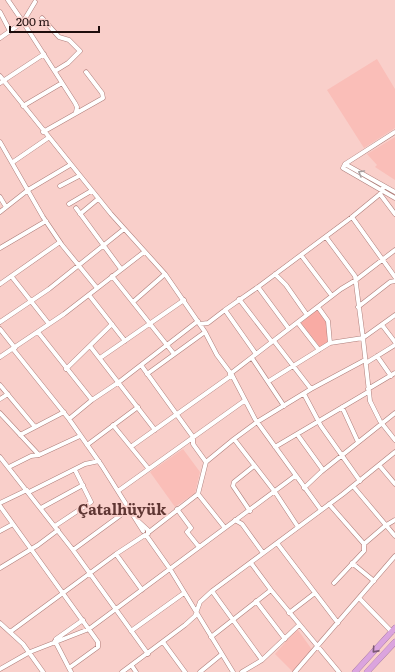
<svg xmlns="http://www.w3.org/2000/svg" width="395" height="672" viewBox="0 0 395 672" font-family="Literata,serif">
<rect width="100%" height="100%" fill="#f9cfca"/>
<path fill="#fabeb8" d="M377,59l18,30v39l-31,20 -37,-58z
M395,137v43l-20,-13 2,-2 -10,-11z
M183,449l17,23 -5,21 -20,14 -25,-35z
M296,630h2l15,21 -20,21 -18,-18z"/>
<path fill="#f9aba4" d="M318,309l8,12 2,21 -8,5 -19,-24z"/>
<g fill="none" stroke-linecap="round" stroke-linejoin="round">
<defs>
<path id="minor" d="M8,0l15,22 12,-20
M0,12l10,19
M42,18l17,19 10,3 11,11 -12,12 -13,8
M0,38l23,-16 52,81 2,4 -1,5
M0,76l111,138 54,60 40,58 12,23 15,20 23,44 66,91
M0,83l44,-29
M23,106l39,-23
M43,132l60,-34 -1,-5 -16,-21
M0,142l43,75 19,28 35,43
M13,162l35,-24
M345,164l50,-32
M60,186l19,-10
M395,192l-50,-28 -2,4 52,30
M380,194l15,20
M0,197l6,10
M69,204l22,-13
M76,208l45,61
M0,212l28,-22 42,-25
M80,214l18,-15
M352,217l43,60
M326,237l29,39 8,62 32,-23
M0,248l46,-27
M301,255l31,41
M275,274l11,11 21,30
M112,276l62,78
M12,277l37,47
M0,284l60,-42
M258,287l31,42
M89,295l36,46
M239,299l33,43
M133,302l32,-28
M318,307l10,14 2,22
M358,307l32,-25 5,-1
M0,322l49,-33 75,-60
M298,323l21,27
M200,324l8,-1 17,-13
M382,325l13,17
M0,329l15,19
M38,332l54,68
M274,341l37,48 -54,33 -23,17 41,53 23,35
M90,346l65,84
M13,349l56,70 33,47 41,65
M256,354l-31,-44 33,-23 94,-70 28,-23 4,-8
M377,356l14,20
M0,357l64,-43 80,-62
M100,358l84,-58
M252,358l32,48
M366,363l29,-18
M141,365l52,72v7l13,18
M66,369l46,-45
M147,374l58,-42
M230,374l111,-85 15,-9 39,-30
M269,381l61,-38 33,-5 7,63 10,20 15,19
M0,385l35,42
M311,389l54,-29
M368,389l27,-16
M304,394l17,32 39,55
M0,399l8,-5
M342,407l16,35
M0,413l39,42
M69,419l23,-19 27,-18 79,-61
M113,425l35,43
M297,434l71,-42
M20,435l44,-23
M87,445l51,-38
M132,446l100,-71
M275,447l22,-13 26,36
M0,457l73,93 75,104
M379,465l16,19
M9,467l22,-11 8,-1 41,-19
M353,486l42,50
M304,488l17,-16 74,-59
M118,491l126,-90
M29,492l56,-28 14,-3
M198,494l27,34
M0,503l27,-13
M329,504l35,40
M0,506l98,136v5l-29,21
M41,508l42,-23
M177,509l14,19 -4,4 12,15
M250,511l-17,-25 1,-4 20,-16
M137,520l11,10v4
M235,520l7,4 21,29
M55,526l36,-24 -16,-32
M0,531l13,-7
M149,532l49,-38 8,-32 28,-23
M146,535l24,34 63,103
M277,543l61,80
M73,550l56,-41
M116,554l26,36
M251,563l20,27 68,82
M352,563l22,18
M0,568l38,-23 20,-15
M334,583l30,-32v-7l21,-18 10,-6
M212,591l50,69
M360,599l32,33
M256,601l29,38
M289,613l26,-20
M0,623l23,21 20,28
M131,631l53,-38
M10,632l106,-78 29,-19
M211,637l60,-47
M56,639l27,-19
M55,641l16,31
M163,642l22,30
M132,666l4,6
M0,669l30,-17 59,-23 206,-153
M122,672l63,-47 10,-9 5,-14 12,-11 131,-97 52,-42
M200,672l22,-18
M242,672l20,-12 37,-35
M295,672l100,-116"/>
<path id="highway" d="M355,672l40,-44
M367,672l28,-30"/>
</defs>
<use href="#minor" stroke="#af7f7b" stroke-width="5"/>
<use href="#highway" stroke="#996f94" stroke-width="6"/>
<use href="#minor" stroke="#fff" stroke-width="4"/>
<use href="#highway" stroke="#dba4de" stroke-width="5.5"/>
</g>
<defs><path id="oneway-chevron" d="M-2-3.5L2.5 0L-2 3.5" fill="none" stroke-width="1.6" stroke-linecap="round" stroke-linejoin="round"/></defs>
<use stroke="#a59e9e" href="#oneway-chevron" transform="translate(361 173) rotate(-150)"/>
<use stroke="#7c5875" href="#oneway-chevron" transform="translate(375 650) rotate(132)"/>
<g text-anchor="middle" stroke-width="3.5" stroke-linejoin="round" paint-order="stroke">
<g font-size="15" font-weight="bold" fill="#5f3633" stroke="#f9cfca">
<text x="122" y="515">Çatalhüyük</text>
</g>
</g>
<path d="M10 26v6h89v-6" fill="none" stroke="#1e0d0c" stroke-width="2"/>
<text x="16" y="26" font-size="12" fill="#1e0d0c" stroke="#f9cfca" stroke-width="3" paint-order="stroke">200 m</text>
</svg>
